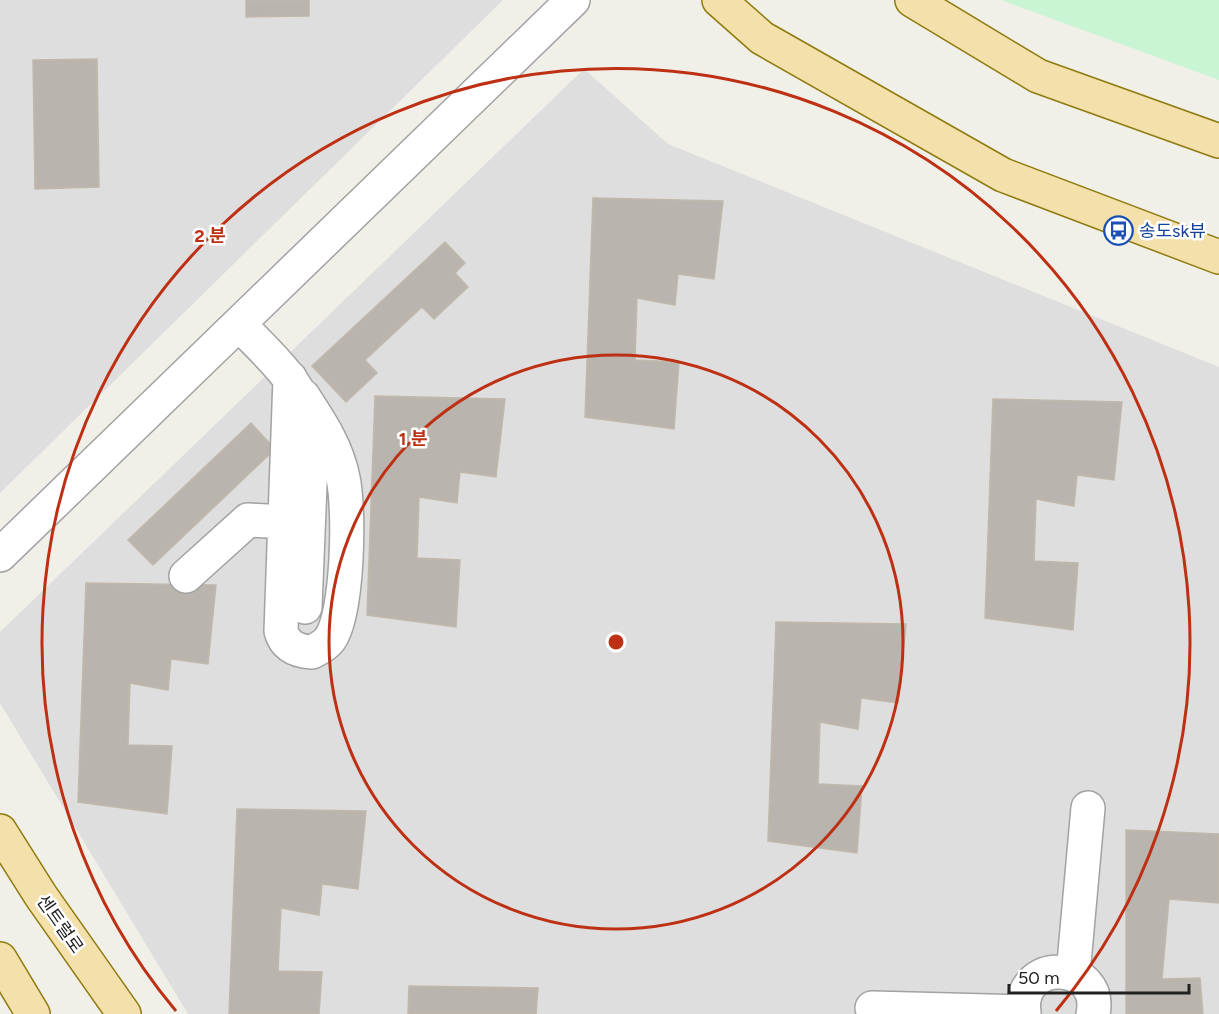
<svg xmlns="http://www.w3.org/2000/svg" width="1219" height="1014" viewBox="0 0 1219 1014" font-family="Figtree,'Noto Sans KR',sans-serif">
<rect width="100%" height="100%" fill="#f0efe8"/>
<path fill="#dfdede" d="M0,0h503l-503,493z
M584,69l84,75 551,223v647h-1031l-188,-311v-71z"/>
<path fill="#caf5d5" d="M1001,0h218v80z"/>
<path fill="#b9b5ae" stroke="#c1b8ac" stroke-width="1.5" d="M246,0h63v16l-63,1z
M97,59l2,128 -64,2 -2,-129z
M593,198l130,3 -9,78 -36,-5 -3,31 -38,-7 -2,62 44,2 -5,67 -89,-12z
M445,242l20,21 -10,10 13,14 -34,32 -12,-12 -57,53 12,13 -31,29 -34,-36z
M375,396l130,3 -9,78 -36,-5 -3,31 -38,-6 -2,61 43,2 -4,67 -89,-12z
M993,399l129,3 -8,78 -37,-5 -3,31 -38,-7 -2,62 44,2 -5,67 -88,-12z
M251,423l24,26 -122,116 -25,-25z
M86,583l130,2 -8,79 -37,-5 -3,31 -38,-7 -2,62 44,1 -5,68 -89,-12z
M776,622l130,2 -8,79 -37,-5 -3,31 -38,-7 -2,62 44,2 -5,67 -89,-12z
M237,809l129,2 -8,78 -36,-5 -3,31 -38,-7 -3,63 44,1 -3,42h-90z
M1126,830l93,4v69l-50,-4 -7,80 38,-1 3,36h-77z
M409,986l129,2 -2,26h-128z"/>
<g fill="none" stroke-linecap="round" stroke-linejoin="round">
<defs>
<path id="minor" d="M239,324c32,34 70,63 73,112l-7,171
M290,378l-9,253c4,15 16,20 31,21 6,-3 14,-7 18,-13 18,-25 20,-130 13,-161 -6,-31 -23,-56 -40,-82
M0,555l573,-555
M186,576l62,-56 37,2
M1073,974l15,-166
M872,1008l152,4
M1024,1014c-8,-58 80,-54 69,0"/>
<path id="major" d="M719,0l43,38 241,137 216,82
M912,0l126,76 181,65
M0,831l41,65 83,118
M0,959l33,55"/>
</defs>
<use href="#minor" stroke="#a2a2a2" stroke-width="36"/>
<use href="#major" stroke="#8f7a0e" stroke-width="36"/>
<use href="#minor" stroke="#fff" stroke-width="33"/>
<use href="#major" stroke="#f4e0aa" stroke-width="33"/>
</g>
<g fill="none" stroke="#be3013" stroke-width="3">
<circle cx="616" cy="642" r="287"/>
<path d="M176 1011A574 574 0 1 1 1056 1011"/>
</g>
<defs>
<symbol id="bus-ring" viewBox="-11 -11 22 22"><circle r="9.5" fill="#fff" stroke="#1a4fb4" stroke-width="1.5"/><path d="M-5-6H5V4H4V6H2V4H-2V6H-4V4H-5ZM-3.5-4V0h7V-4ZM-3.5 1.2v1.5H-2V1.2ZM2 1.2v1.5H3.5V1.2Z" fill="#1a4fb4"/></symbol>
</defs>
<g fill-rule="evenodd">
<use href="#bus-ring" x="1102" y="214" width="33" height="33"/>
</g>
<g text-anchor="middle" stroke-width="5" stroke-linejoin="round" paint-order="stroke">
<g font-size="18" fill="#164399" stroke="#fff" text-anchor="start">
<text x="1139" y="237">송도sk뷰</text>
</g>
<g font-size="18" fill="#212121" stroke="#fff">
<text transform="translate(60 924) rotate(55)" y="6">센트럴로</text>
</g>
</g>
<circle cx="616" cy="642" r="9" fill="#be3013" stroke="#fff" stroke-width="3"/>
<g font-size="18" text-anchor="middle" font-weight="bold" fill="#be3013" stroke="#fff" stroke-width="5" stroke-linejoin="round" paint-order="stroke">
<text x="210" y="242">2 분</text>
<text x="413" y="445">1 분</text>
</g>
<path d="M1009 984v9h180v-9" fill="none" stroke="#212121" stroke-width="3"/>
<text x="1018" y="984" font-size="18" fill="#212121" stroke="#ffffff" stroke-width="4.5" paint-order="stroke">50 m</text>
</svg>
